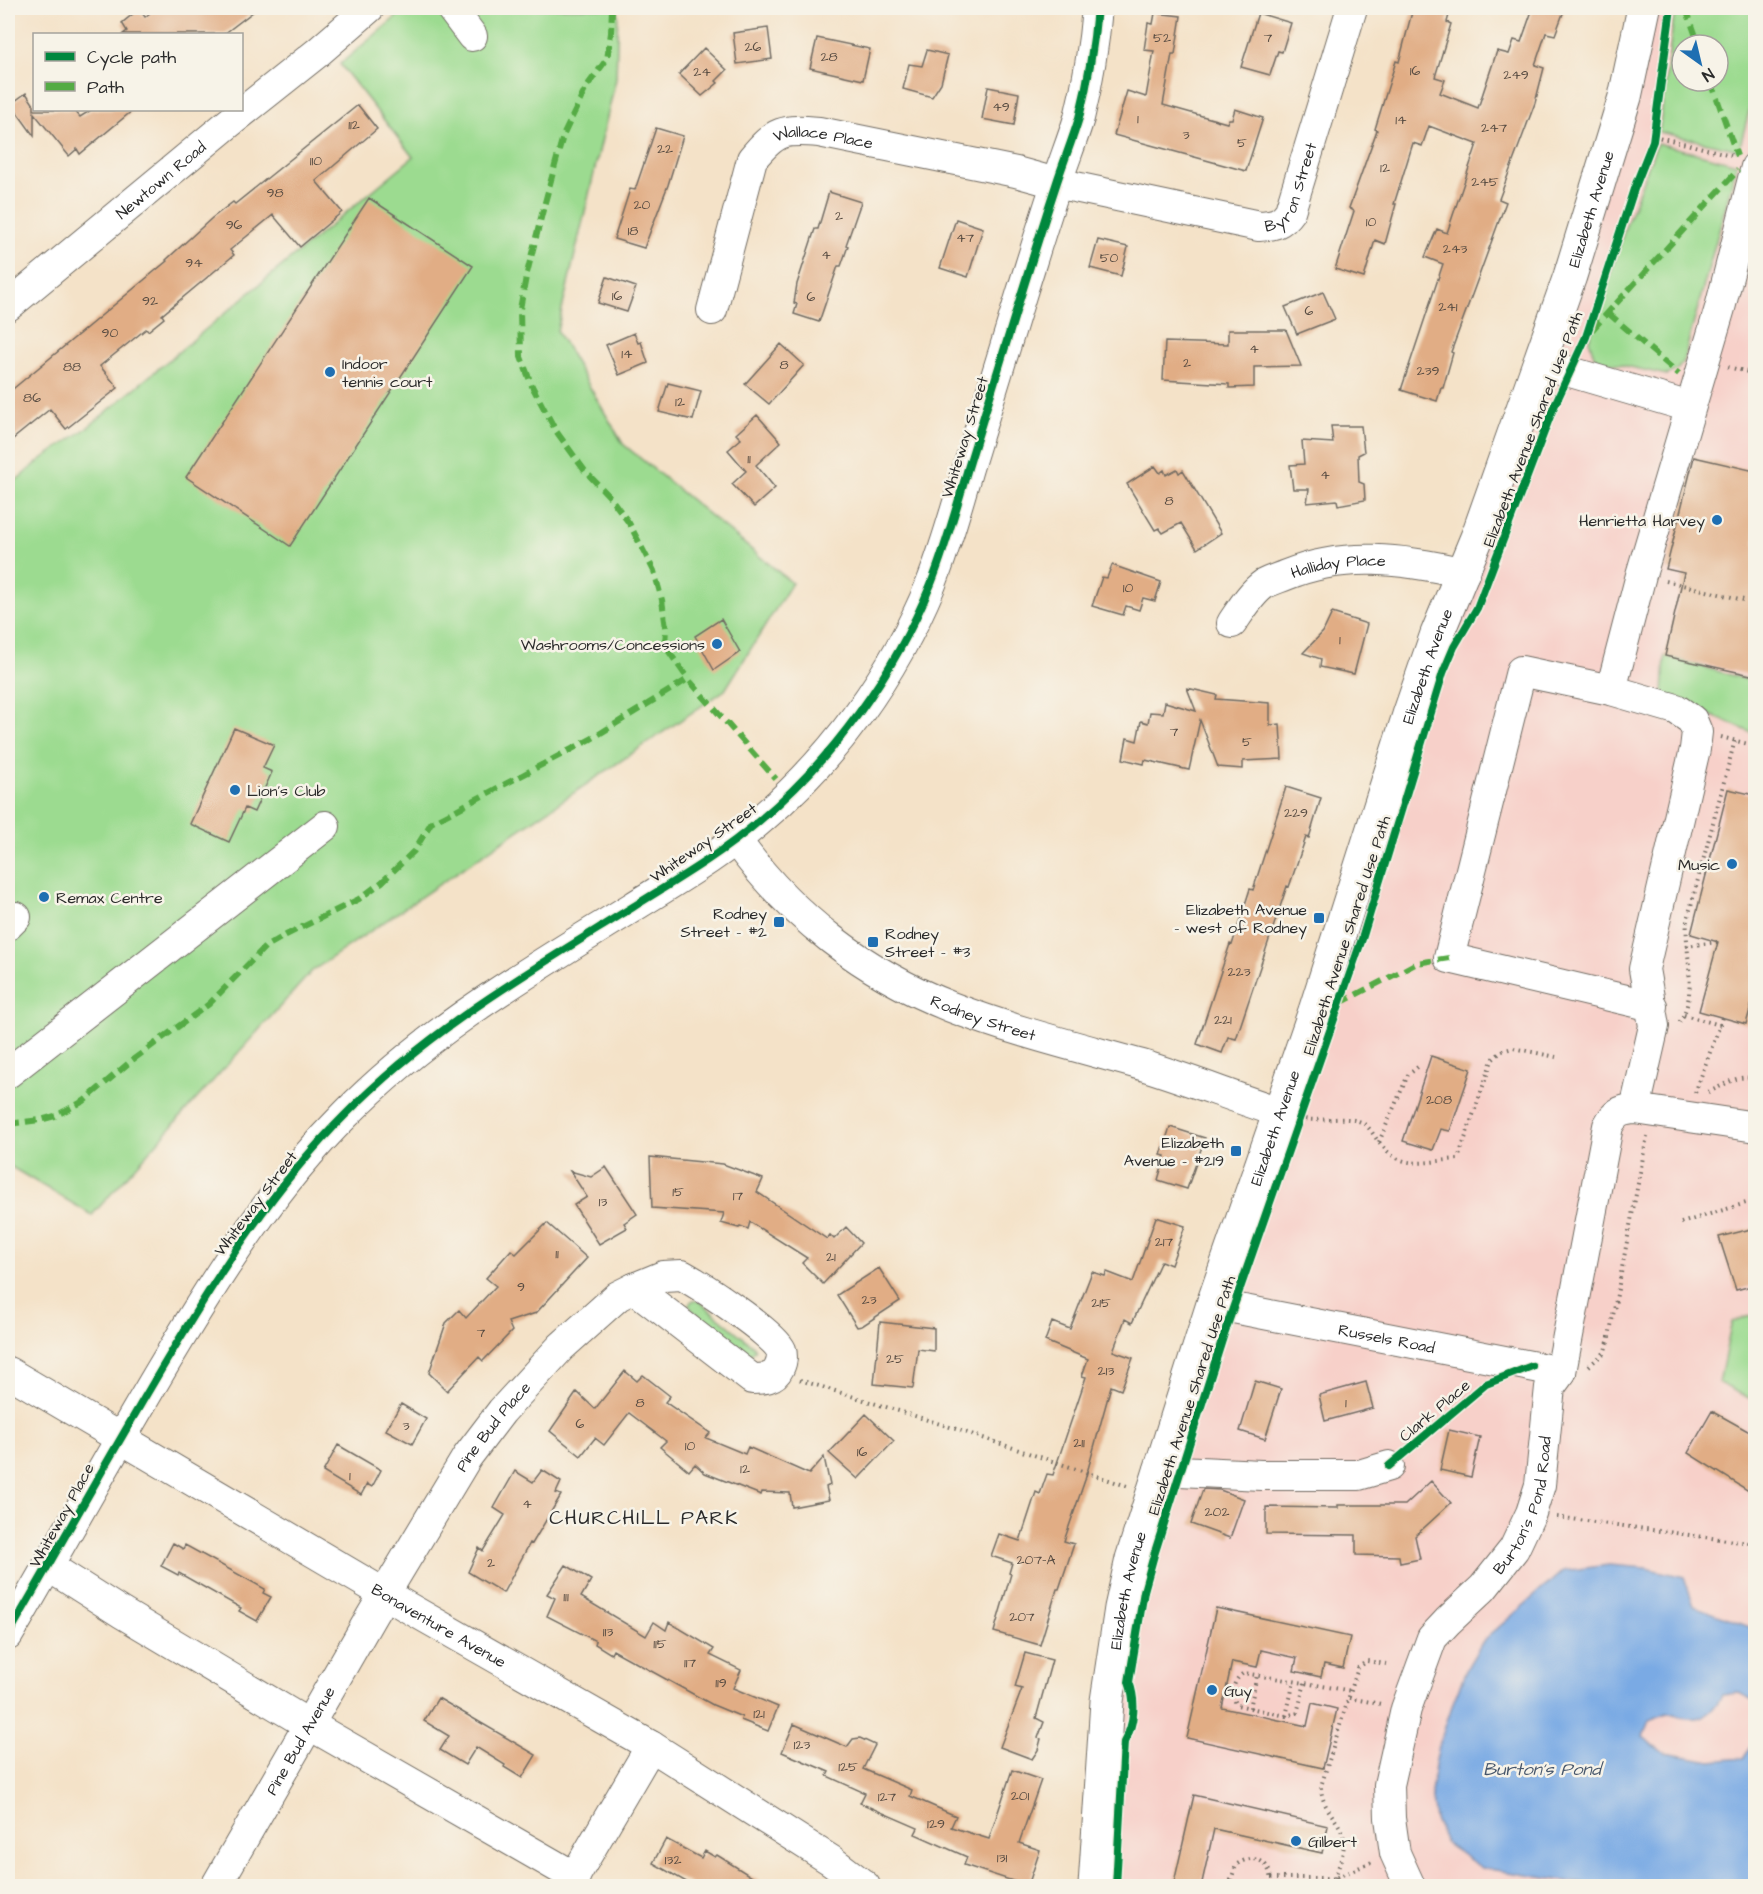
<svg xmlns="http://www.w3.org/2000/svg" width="1763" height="1894" viewBox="0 0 1763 1894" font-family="'Architects Daughter',sans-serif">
<rect width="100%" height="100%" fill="#f7f3e8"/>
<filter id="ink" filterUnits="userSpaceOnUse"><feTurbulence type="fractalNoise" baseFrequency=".0167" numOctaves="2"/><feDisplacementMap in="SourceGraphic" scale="12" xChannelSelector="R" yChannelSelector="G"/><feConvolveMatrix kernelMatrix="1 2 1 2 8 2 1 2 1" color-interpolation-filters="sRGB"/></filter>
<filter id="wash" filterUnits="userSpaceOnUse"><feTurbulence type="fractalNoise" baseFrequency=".008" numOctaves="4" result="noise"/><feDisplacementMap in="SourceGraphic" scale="24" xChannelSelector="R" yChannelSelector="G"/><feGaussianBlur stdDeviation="1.35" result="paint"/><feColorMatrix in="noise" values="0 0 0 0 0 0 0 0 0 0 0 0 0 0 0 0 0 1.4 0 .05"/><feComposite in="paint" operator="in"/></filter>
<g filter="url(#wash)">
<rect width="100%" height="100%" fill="#f4e2c8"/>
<path fill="#f7d0c9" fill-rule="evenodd" d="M1644,8h111v1878h-660l17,-223zM1682,45h36v36h-36z"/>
<path fill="#9cdb90" stroke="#64835e" stroke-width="1.5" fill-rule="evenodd" d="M407,8h211l-2,71 -59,252 66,113 169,139 -67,107 -413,281 -220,244 -84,-50v-678l35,-29 44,-30 326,-271 -73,-93z
M1675,8h80v80l-16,62 -80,-18zM1682,45h36v36h-36z
M1657,143l80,21 -54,198 -6,8 -10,5 -65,-14 -8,-5 -5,-16 35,-109z
M1665,656l90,26v52l-92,-39z
M693,1300l6,1 54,45 2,4 -5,5 -7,-2 -52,-44 -2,-5z
M1755,1315h1l-1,86 -36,-18 13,-62z"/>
<path fill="#7aaae4" stroke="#526a88" stroke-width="1.5" d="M1609,1565l36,3 39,9 10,29 61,23v72l-16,-8 -17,2c-14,27 -28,27 -55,18l-18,7 -6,17 21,16 48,8 31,-3 12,-18v146h-158l-115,-18 -37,-25 -10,-24 -4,-27 4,-27 5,-23 14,-42 13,-32 16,-27 80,-70z"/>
<g id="blocks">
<path fill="#e1ad85" d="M156,8h102l-34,26h-101l4,-3 -5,-8 17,-14 6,8z
M1413,8h38l-4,14 4,2 -16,53 10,3 -5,13 38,15 19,-57 12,3 5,-14 7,2 12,-34h32l-10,27 -9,-2 -11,32 9,3 -9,35 -36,96 7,3 -55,150 2,1 -10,35h-2l-4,13 -36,-11 42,-126 -18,-7 12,-28 10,4 30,-89 -48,-18 -7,20 -9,-3 -19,61h2l-11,40 -10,-4 -11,38 -29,-9 19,-58 -5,-3 28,-78 -2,-1 21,-68 3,1z
M1155,13l26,3 -6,38h-3l-9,51 64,18 2,-4h3l3,-10 28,9 -17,53 -132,-36 13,-44 19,6 8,-46 -10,-1 4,-27 5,1z
M1258,13l33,10 -9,29 -4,-1 -8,24 -29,-8z
M768,28l4,31 -35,5 -4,-31z
M817,38l53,11 -7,31 -53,-12z
M704,48l23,22 -11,11 2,2 -16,13 -23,-22z
M927,50l21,5 -7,28 -9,14 -29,-8 6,-25 13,2z
M988,87l31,6 -5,32 -32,-6z
M26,93l8,12v5h40l6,7 11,-7h42l-53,44 -3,-5 -8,7 -35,-43v23l-23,-32z
M358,105l19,24 -61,52 26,31 -42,35 -27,-32 -43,35 4,5 -72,60 2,3 -16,13 -2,-2 -46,37 18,22 -52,41 -16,-20 -42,34v-50l159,-132 -1,-1 46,-42 21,-16 2,2z
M656,128l27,8 -15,49 -24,63 -30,-9 16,-50 5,1z
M829,192l32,10 -15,43 2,1 -7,20h-3l-19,56 -25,-8 3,-10 -3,-1 3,-19 18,-55h3z
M369,198l104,68 -183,280 -104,-69z
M956,219l27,9 -15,49 -28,-9z
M1098,240l30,7 -7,29 -31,-8z
M607,277l29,10 -9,25 -29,-9z
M1323,292l12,27 -38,15 -12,-27z
M1228,330h58l15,36 -47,1v20l-25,1v-4l-66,-4 2,-38 63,2z
M634,333l4,10 3,-1 7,21 -29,12 -13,-30z
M781,344l23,21 -35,39 -24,-20z
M668,383l33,8 -8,29 -34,-8z
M757,415l24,27 -25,23 19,23 -21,19 -22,-23 14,-13 -18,-21 13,-11 -5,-5z
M1331,426h30l3,26 -6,3 1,27 5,2 1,16 -27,5 -1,-5 -30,3 2,-14h-16l-3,-24 14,-1 -2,-23 31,2z
M1694,457l61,14v205l-90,-20 19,-83 -18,-4z
M1155,466l5,7 4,-3 2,5 11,-6 2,4 4,-3 38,63 -24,16 -16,-26 -18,10 -4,-5 -4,2 -28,-46z
M1112,565l49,17 -6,19 -12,-3 -4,12 -13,-4 -3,9 -31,-9 10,-29 5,1z
M1332,613l35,11 -13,50 -34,-7 1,-8 -18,-6 20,-21z
M721,619l19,33 -26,18 -19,-34z
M1187,688l30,7 -1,4 54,4v22l10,-1 2,35 -39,2v8l-25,-2 -18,-47 -11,50 -44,-10 -1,4 -21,-5 4,-21 10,3 4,-20 7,2 2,-11 13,1 2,-11 31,9z
M234,728l40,17 -11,23 9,4 -18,40 -9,-4 -16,34 -39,-18z
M1286,787l35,11 -12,40 -3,-1 -17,50 -2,-1 -51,153 -8,-2 -6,16 -25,-9 33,-100 2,1 18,-56 3,1z
M1728,789l27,6v197l-9,32 -47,-13 19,-69 -27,-8z
M1431,1056l40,13 -21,62 -9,-2 -8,21 -30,-9z
M1170,1127l35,11 -18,51 -29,-9 7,-24 -4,-1z
M650,1157l73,7 40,15 -6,13 70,47 3,-4 4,4 12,-12 15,16 -38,41 -21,-21 5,-5 -57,-36 -2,7 -8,-3 -1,2 -18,-5 3,-10 -72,-5z
M606,1167l31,47 -13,9 3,5 -28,16 -25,-39 13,-8 -17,-26 21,6z
M1156,1217l29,9 -14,39 -10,-4 -29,62 -7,-4 -12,32 20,7 -12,32 -10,-4 -26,94 -21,61 10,3 -15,45h-2l-17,56 -46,-13 17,-58 -2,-1 3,-10 -21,-7 8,-22 21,7 16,-49 4,2 7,-20 6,1 33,-98 -4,-1 6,-17 -43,-18 7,-19 18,7 22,-57 13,4 2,-4 26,10z
M547,1223l40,35 -51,55 -28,9 4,9 -29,30 -4,-4 -32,34 -18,-18 17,-50 13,-13 7,8 30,-32 -10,-8 25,-28 5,4z
M1755,1228v57l-19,5 -17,-53z
M879,1268l21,33 -38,25 -5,1 -20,-32z
M880,1322l54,6v23l-16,-2 -5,39 -39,-4z
M625,1371l12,10 6,-6 27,21 -5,6 45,31 -4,5 39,16 3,-7 61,27 15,-17 6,28 -4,2 3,13 -37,7 -2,-14 -28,-1 -1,3 -56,-22 -10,-9 -6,7 -29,-24 6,-6 -37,-28 -25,32 -9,-7 -14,18 -31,-25 27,-39 18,17z
M1255,1381l26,8 -16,50 -25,-8z
M1366,1382l7,26 -48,13 -6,-26z
M401,1404l25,15 -14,25 -26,-14z
M1712,1411l43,24v60l-67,-42z
M866,1414l28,27 -36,38 -29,-26z
M1449,1430l31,7 -9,40 -31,-7z
M338,1445l43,25 -9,17 -5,-3 -6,11 -38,-23z
M542,1470l19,12 -5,11 5,2 -29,49 -2,-1 -27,50 -35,-21 11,-24 4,3 22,-36 -11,-7 21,-37 18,11z
M1431,1481l20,22 -36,33 5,23 -20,4 -1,-7 -43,-1v-20l-90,-1v-27l72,1v-3h67z
M1203,1489l17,1 24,9 -14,39 -39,-14z
M173,1543l10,6 2,-4 80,44 -2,4 8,4 -14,24 -18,-10 2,-3 -62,-35 -1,2 -17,-9z
M566,1565l25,15 -10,17 65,39 8,-14 12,8 3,-8 45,27 -4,6 31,15 -8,18 45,19 -10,24 -27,-11 1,-3 -29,-12 -100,-55 -2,4 -16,-10 1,-3 -49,-25 8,-18 -8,-4z
M1216,1608l134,29 -7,31 -19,-4 -3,13 -27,-6 3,-13 -36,-8 -4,17 -25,-5 -10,46 85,18 5,-23 25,6 -14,59 -136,-30z
M1025,1653l27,7 -16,58 8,4 -6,16 3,1 -3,11 -6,9 -32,-12 22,-58 -7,-2z
M438,1698l98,57 -14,23 -18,-11 1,-2 -29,-18 -11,18 -25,-15 9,-14 -25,-15z
M794,1724l53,23 6,-8 7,-1 15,7 -12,24 49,21 -2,6 46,20 -5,11 38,12 23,-69 29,10 -22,63 21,7 -12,36 -64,-21 3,-8 -52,-23 3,-6 -58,-25 5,-10 -38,-17 2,-4 -47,-20z
M1194,1795l134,31 -6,27 -108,-24 -13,58h-28z
M666,1839l35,19 4,-7 10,6 2,-2 51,32h-73l-42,-24z"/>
</g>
</g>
<g filter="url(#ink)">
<use href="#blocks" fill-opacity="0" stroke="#716b62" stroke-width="1.5"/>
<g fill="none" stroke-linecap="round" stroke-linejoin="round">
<defs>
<g id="minor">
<path d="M451,8l21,28"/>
<path id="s1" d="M8,306l221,-183 88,-70 52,-45"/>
<path id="s2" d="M712,310l40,-151c24,-29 31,-30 67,-27l197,40 40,11 203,43c15,-1 22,-2 31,-15l62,-203"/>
<path d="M1540,363l150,44"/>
<path id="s3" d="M1232,623c9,-13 19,-30 32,-39 7,-4 15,-6 22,-9 58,-24 118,-16 178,-2"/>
<path d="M1611,690l30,-115 79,-267 36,-141"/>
<path id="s4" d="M736,840c54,76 129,133 215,167 62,24 127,40 191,58 46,14 91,32 137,47"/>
<path d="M8,925l8,-8"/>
<path d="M8,1073l317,-247"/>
<path d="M1635,1109l19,-83 -10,-57 51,-220 2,-17 -5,-12 -16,-11 -65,-19 -90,-19 -72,287 203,48"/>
<path d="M682,1275c18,10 92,58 99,75 2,7 1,12 -2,18 -5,11 -16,11 -27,11l-118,-91 29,-12z"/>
<path id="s5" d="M1213,1304l348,68"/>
<path id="s6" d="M8,1372l399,235 244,139 181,115 33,25"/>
<path d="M1159,1470l102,5h98l30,-9"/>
<path d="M48,1566l74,47 174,104 279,160"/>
<path d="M8,1635c55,-94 107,-189 163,-282 51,-85 104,-168 174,-238 84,-86 187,-145 288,-208 43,-27 88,-53 126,-86 75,-63 135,-147 172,-237 15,-38 26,-78 37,-116 18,-59 36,-117 54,-176 11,-35 22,-71 34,-107 7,-22 16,-44 23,-67 9,-36 15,-73 18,-110"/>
<path id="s7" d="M216,1886l156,-271 95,-158 35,-46 59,-64 57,-51 16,-8"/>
<path d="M569,1886l82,-140"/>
<path id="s8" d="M1410,1886l-15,-33 -5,-35 -1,-33 17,-76 26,-71 16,-17 35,-33 31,-39 17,-36 9,-28 10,-98 11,-15 47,-246c7,-13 12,-16 27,-17l121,18"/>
</g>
<g id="major">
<path id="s9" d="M1095,1886l12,-185 14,-93 11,-49 81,-255 102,-293 94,-296 28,-81 41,-99 92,-259 55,-179 19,-89"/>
</g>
</defs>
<use href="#minor" stroke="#716b62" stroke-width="32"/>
<use href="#major" stroke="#716b62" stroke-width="35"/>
<path stroke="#716b62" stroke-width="4" stroke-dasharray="1.5 4.5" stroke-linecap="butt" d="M1654,136l81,20
M1728,367l28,7
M1666,581l90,22
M1721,737l35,9
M1686,946l32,-4
M1684,1015l36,10 -25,68
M1679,1022c20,-26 5,-71 8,-101l48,-181
M1720,1025l2,-8
M1708,1092c17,-6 28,-19 48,-13
M1305,1119c19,3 39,-4 56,3 9,4 13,15 19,21 21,29 47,18 78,16l34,-99 10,-9 11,-3 43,9
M1379,1142l29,-67 11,-9
M1681,1223l75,-23
M1589,1366l15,-13 4,-11 39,-206
M800,1380l153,48 174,58
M1408,1450l79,-66
M1557,1517l199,27
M1305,1683l-8,30 -11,3 -49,-11c-7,-11 -4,-26 7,-32l108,18
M1349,1698l32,6
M1250,1708l7,-33
M1286,1716l8,-35
M1271,1878h64l37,-16
M1335,1878c3,-11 9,-24 9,-36 -1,-22 -23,-30 -23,-56l37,-118 9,-7 19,3
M1233,1886l-2,-6 5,-15c19,-14 38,-2 34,21"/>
<use href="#minor" stroke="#fff" stroke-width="30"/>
<use href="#major" stroke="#fff" stroke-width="33"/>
<path stroke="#54ab44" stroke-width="6" stroke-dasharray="12 6" stroke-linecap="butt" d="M612,8l-1,25 -4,26 -20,27 -24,50 -19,70 -18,71 -6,32 1,48 11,29 24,45 29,40 25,26 19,26 25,48 8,29 4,28 -1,18 23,33
M1686,8l13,37
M1711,81l26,75
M1608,313l71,61
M1592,330l146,-160
M1340,1003l77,-40 32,-5
M8,1124l32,-4 15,-4 29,-15 47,-40 78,-57 56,-57 21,-12 73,-36 23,-17 32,-31 17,-28 160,-84 97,-60 88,100"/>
<defs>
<path id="cycleway" d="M1389,1466l97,-82 46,-18
M8,1635c55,-94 107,-189 163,-282 51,-85 104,-168 174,-238 84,-86 187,-145 288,-208 43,-27 88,-53 126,-86 75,-63 135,-147 172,-237 15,-38 26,-78 37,-116 18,-59 36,-117 54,-176 11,-35 22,-71 34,-107 7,-22 16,-44 23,-67 9,-36 15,-73 18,-110
M1116,1886l8,-144c11,-18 12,-41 5,-60l15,-91 10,-36 69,-218 139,-398 81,-266 11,-26 23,-39 75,-197 34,-74 48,-148 19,-48 18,-133"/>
</defs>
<use href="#cycleway" stroke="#f7f3e8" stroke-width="11"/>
<use href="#cycleway" stroke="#00873e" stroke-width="8"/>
</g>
</g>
<g fill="#1f6fb2" stroke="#f7f3e8" stroke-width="2">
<circle cx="330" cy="372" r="6"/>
<circle cx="1717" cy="520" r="6"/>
<circle cx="717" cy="644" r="6"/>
<circle cx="235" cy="790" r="6"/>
<circle cx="1732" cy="864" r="6"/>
<circle cx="44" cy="897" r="6"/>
<rect x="1313" y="912" width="12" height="12" rx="3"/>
<rect x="773" y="916" width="12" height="12" rx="3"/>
<rect x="867" y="936" width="12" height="12" rx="3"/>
<rect x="1230" y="1145" width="12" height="12" rx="3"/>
<circle cx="1212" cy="1690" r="6"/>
<circle cx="1296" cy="1841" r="6"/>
</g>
<g text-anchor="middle" stroke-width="5" stroke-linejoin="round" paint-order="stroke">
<g font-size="14" fill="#584c42">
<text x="1162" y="42">52</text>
<text x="1268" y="42">7</text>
<text x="753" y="51">26</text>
<text x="829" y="61">28</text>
<text x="1415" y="75">16</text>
<text x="702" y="76">24</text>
<text x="1516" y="79">249</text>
<text x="1001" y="111">49</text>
<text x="1138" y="123">1</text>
<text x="1401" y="124">14</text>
<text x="354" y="129">112</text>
<text x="1494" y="132">247</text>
<text x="1186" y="139">3</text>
<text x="1242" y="147">5</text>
<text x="665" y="153">22</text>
<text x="316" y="165">110</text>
<text x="1385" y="172">12</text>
<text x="1485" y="186">245</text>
<text x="275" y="197">98</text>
<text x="642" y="209">20</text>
<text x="839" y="220">2</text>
<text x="1371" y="226">10</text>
<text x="234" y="229">96</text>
<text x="633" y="235">18</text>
<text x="965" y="242">47</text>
<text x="1455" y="253">243</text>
<text x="826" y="259">4</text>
<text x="1109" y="262">50</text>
<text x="194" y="267">94</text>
<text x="617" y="300">16</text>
<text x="811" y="301">6</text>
<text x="150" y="305">92</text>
<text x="1448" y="311">241</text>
<text x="1309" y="315">6</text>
<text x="110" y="337">90</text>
<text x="1254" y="353">4</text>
<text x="627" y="358">14</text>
<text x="1187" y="367">2</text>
<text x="784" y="369">8</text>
<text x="72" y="371">88</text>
<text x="1428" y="375">239</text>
<text x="32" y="402">86</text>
<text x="680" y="406">12</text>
<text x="749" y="463">11</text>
<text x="1325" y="479">4</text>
<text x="1169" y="505">8</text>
<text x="1128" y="592">10</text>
<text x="1340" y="644">1</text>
<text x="1174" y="736">7</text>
<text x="1247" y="746">5</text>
<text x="1296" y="817">229</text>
<text x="1239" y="976">223</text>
<text x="1223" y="1024">221</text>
<text x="1439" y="1104">208</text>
<text x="678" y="1196">15</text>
<text x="738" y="1200">17</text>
<text x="603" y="1206">13</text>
<text x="1164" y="1246">217</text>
<text x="557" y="1258">11</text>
<text x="831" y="1261">21</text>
<text x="521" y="1291">9</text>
<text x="869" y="1304">23</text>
<text x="1101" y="1307">215</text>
<text x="481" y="1337">7</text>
<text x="895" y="1363">25</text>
<text x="1106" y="1375">213</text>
<text x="640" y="1407">8</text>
<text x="1346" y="1407">1</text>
<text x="580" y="1428">6</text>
<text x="406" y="1430">3</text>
<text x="1079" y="1447">211</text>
<text x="690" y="1450">10</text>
<text x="862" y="1456">16</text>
<text x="745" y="1473">12</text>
<text x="350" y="1480">1</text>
<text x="527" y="1508">4</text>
<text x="1217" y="1516">202</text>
<text x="1036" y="1564">207-A</text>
<text x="491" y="1567">2</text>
<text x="566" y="1601">111</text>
<text x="1022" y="1621">207</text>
<text x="608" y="1636">113</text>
<text x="660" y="1648">115</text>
<text x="690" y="1667">117</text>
<text x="721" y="1687">119</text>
<text x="759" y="1718">121</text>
<text x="802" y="1749">123</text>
<text x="848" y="1771">125</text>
<text x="1020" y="1800">201</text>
<text x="887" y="1801">127</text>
<text x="936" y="1828">129</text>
<text x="1002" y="1862">131</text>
<text x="673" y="1864">132</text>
</g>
<g font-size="16" fill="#2b2b2b" stroke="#f7f3e8">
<text dy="6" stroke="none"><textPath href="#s2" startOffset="238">Wallace Place</textPath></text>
<text dy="6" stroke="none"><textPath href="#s1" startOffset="198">Newtown Road</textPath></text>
<text dy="6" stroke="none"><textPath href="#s2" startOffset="740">Byron Street</textPath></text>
<text dy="6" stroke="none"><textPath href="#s9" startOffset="1756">Elizabeth Avenue</textPath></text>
<text transform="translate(1532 429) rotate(-69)" y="6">Elizabeth Avenue Shared Use Path</text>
<text transform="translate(964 437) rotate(-73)" y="6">Whiteway Street</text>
<text dy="6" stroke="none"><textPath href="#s3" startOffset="128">Halliday Place</textPath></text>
<text dy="6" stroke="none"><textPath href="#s9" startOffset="1270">Elizabeth Avenue</textPath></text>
<text transform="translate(703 842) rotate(-35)" y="6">Whiteway Street</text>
<text transform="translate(1346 935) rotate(-72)" y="6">Elizabeth Avenue Shared Use Path</text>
<text dy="6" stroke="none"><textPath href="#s4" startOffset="310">Rodney Street</textPath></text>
<text dy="6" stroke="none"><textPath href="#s9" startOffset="784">Elizabeth Avenue</textPath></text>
<text transform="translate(255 1203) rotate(-53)" y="6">Whiteway Street</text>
<text dy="6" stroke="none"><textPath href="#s5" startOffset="177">Russels Road</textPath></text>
<text transform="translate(1191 1395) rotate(-72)" y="6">Elizabeth Avenue Shared Use Path</text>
<text transform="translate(1434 1410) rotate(-40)" y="6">Clark Place</text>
<text dy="6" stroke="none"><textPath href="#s7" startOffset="537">Pine Bud Place</textPath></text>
<text dy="6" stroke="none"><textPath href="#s8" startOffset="424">Burton's Pond Road</textPath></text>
<text transform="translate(61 1515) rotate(-61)" y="6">Whiteway Place</text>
<text dy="6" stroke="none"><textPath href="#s9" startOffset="298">Elizabeth Avenue</textPath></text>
<text dy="6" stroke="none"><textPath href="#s6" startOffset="500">Bonaventure Avenue</textPath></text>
<text dy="6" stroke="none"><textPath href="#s7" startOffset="168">Pine Bud Avenue</textPath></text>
</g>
<g font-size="16" fill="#2b2b2b" stroke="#f7f3e8" text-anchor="start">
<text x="342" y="369">Indoor<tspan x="342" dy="18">tennis court</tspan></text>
<text x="1705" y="526" text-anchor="end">Henrietta Harvey</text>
<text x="705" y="650" text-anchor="end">Washrooms/Concessions</text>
<text x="247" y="796">Lion's Club</text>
<text x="1720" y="870" text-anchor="end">Music</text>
<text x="56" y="903">Remax Centre</text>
<text x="1307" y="915" text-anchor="end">Elizabeth Avenue<tspan x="1307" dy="18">- west of Rodney</tspan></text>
<text x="767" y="919" text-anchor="end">Rodney<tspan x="767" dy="18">Street - #2</tspan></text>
<text x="885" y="939">Rodney<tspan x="885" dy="18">Street - #3</tspan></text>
<text x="1224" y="1148" text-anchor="end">Elizabeth<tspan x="1224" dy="18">Avenue - #219</tspan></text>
<text x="1224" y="1696">Guy</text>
<text x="1308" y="1847">Gilbert</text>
</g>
<g font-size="18" font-style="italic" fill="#47576c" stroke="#f7f3e8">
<text x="1542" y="1775">Burton's Pond</text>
</g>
<g font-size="20" letter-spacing="1.5" fill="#2b2b2b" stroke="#f7f3e8">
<text x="644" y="1524">CHURCHILL PARK</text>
</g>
</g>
<rect width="1763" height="1894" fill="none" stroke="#f7f3e8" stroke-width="30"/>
<rect x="33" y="33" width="210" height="78" fill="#f7f3e8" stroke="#a5a39c" stroke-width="1.5"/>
<rect x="45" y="52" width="30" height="9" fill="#00873e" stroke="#a5a39c" stroke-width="1.5"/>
<text x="87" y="63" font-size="18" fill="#2b2b2b">Cycle path</text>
<rect x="45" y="82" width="30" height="9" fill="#54ab44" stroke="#a5a39c" stroke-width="1.5"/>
<text x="87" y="93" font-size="18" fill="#2b2b2b">Path</text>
<g transform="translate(1700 63) rotate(146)"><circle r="28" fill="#f7f3e8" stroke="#a5a39c" stroke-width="1.5"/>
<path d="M0-4.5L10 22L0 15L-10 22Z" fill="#1f6fb2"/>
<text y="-9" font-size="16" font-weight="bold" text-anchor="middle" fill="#2b2b2b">N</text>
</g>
</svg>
